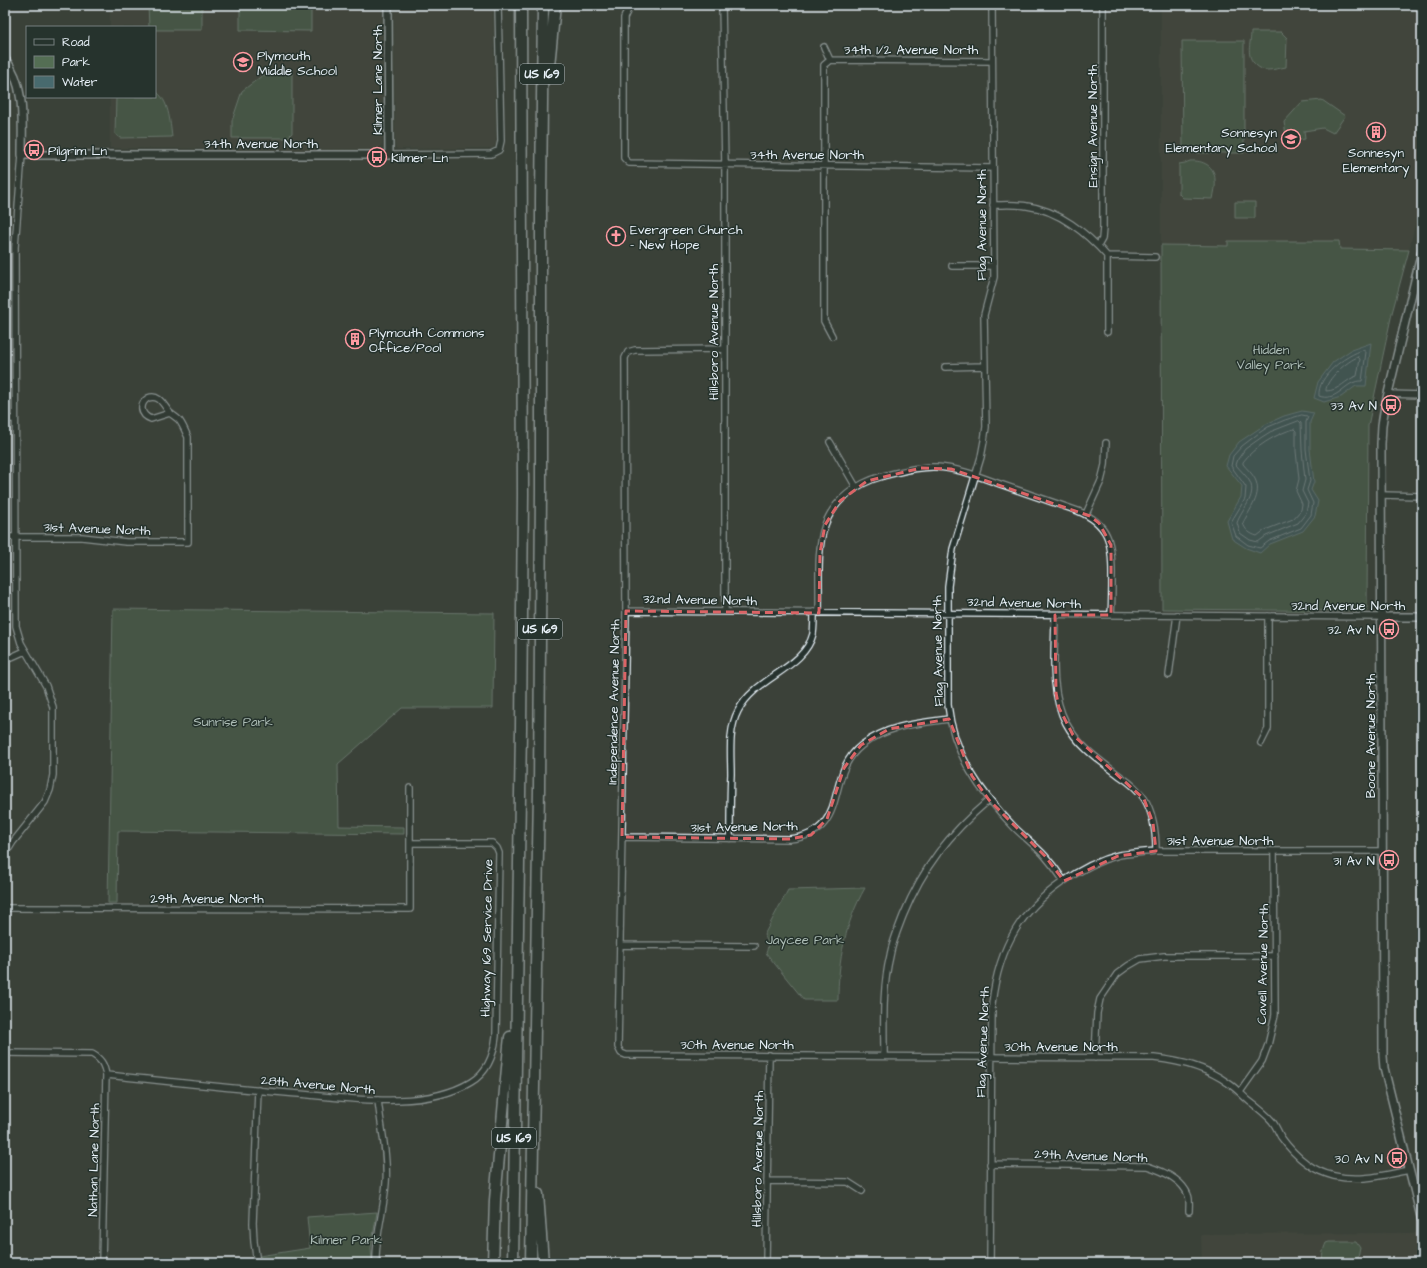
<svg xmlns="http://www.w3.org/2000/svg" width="1427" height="1268" viewBox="0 0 1427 1268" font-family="'Architects Daughter',sans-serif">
<rect width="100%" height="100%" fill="#3b4139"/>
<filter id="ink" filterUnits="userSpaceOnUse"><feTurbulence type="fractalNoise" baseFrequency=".025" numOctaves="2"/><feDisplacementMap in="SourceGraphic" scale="8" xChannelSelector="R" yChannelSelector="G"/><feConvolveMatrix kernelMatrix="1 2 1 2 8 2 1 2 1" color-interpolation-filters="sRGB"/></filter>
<g filter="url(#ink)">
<path fill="#4a4b41" d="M110,5h272v139l-4,6 -268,-2v-51h45v-70h-45z
M394,5h99l3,138 -1,3 -3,2 -94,1 -2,-1 -1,-3z
M1161,8l259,4 1,106 -1,82 -4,20 -7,30 -248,-5z
M1417,1233l5,19v11h-220l-1,-29z"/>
<path fill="#546e54" stroke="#9eb0a6" d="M148,5h54v25h-47v-3h-6z
M240,5h71v26l-71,-1z
M1251,32h30l6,6 -1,29c-6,1 -12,3 -19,3 -4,0 -8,-2 -11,-5 -11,-9 -5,-21 -5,-33z
M1182,41h62v112h-61z
M292,73v60l-5,5h-55v-17l10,-30 21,-16z
M155,91c14,8 15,31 17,46l-52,1 -5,-4 1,-37h39z
M1322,100l23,16 -12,17 -10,-5 -19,3 1,8 -18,3 -3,-20 18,-20z
M1190,161c13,-1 25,5 25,19 1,6 -1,13 -2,19l-30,-1 -4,-4v-30l6,-1z
M1235,202h20v16h-20z
M1228,241h111l1,8 69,1 -17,63 -24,113 -1,185 -205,-2 -1,-364 67,1z
M113,609l381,4 -1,95h-91l-64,56 1,62 65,1v7l-286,-3 -1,72h-9z
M865,888c-20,35 -27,73 -27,112h-34l-38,-47c3,-7 2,-12 -2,-18l24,-45z
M377,1212l-6,36 1,15h-112l-1,-7 51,-8 -3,-31z
M1329,1242h27l4,6 -3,15h-33c-3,-7 -1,-13 2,-20z"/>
<path fill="#486a6e" stroke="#88a0a5" d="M1371,343l-5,43h-10l-15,11 -17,5 -10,-4 4,-16 15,-20 18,-12z
M1302,411l12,2 -4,9v27l4,33 -3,8 7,11 -3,15 -12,15 -33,13 -10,9 -14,-5 -14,-9 -5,-18 14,-24 1,-11 -16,-20 3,-11 10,-13 27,-18 18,-8z"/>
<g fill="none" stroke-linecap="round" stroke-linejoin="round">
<path stroke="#a8bbc1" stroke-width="1" d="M1363,350l3,2 -4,29c-2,0 -5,0 -7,1 -11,3 -20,20 -36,14 -2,-20 27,-41 44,-46z
M1358,357l2,2 -3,17c-11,3 -18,15 -31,15 -1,-11 22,-31 32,-34z
M1302,415l5,1 1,1 -2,5v27l4,32 -3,9 6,13 -2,12 -10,13 -32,13 -9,7 -12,-3 -12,-9 -5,-14 14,-23 1,-12 -15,-21 2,-10 9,-10 17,-13 9,-6 17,-7z
M1299,421l2,2 1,27 3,30 -3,11 6,12 -2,10 -8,10 -32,13 -8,6 -8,-2 -10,-7 -3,-10c4,-13 20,-26 13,-41 -3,-6 -10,-12 -14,-17l2,-6 7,-10 17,-12 8,-5z
M1294,429l2,2v20l3,28 -3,12 6,13 -1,6 -8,9 -28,11 -8,6c-7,-2 -12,-6 -14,-13 6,-13 20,-28 12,-44 -3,-6 -8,-10 -12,-15v-2c10,-14 34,-29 51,-33z"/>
<defs>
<path id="minor" d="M630,5l-6,13v140l5,5 363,5
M722,5l3,160v447
M992,5l2,272 -10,38 2,112 -2,14 -3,16 -28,92 -5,37v119c5,49 33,88 66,122 10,10 22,19 31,29 7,8 13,16 19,25
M824,47l6,13
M830,60l-6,5v256l8,15
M830,60l162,1
M389,155l102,-1 8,-4 2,-9 -3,-136
M993,205c11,0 22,-1 34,1 31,4 60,27 80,50l48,1
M1098,246l4,-7 1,-11v-223
M1107,256v76
M952,266h42
M724,349l-89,1 -7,2 -3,6 1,253 -8,436 3,6 5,2 528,3c27,3 52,9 74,25 8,5 14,12 21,18 8,6 16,12 23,20 4,5 6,11 9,16 13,18 31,34 53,39 27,6 50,-1 75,-6
M945,367l40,-1
M1388,394l34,1
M5,419h10
M830,442l26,45
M1381,495l41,1
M1086,514l15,-33 4,-16 1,-22
M5,537h77l44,5h62v-105c-3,-6 -5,-12 -9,-17 -3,-3 -7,-5 -10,-8 -6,-8 -10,-18 -21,-14 -9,6 -8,17 3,21l19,-6
M626,611l755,6
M819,612c1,-27 -3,-61 6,-87 9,-25 32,-42 58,-49 17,-4 35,-10 53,-9 22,1 44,10 64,17 26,9 52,18 78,27 31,13 34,31 34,63 0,13 0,27 -1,41
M1055,615c0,35 -6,76 11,108 12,23 33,37 54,53 9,6 18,13 24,22 10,16 12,36 12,53
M5,660l20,-9
M1169,675l8,-60
M1261,743l7,-14v-113
M622,837l167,2c63,-6 34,-64 73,-94 26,-20 57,-22 87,-26
M730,839c0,-22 0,-43 1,-65 0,-20 -3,-44 7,-63 17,-34 66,-42 75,-77 1,-7 1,-15 1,-22
M5,855l8,-13 32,-40 5,-12 3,-15v-68l-7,-21 -25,-43 -5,-17 -1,-379 7,-92
M5,908l405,1v-121
M621,945l133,1
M5,1053l87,1c9,5 12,10 14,21l-4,188
M884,1056c0,-33 -2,-67 6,-100 2,-13 8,-27 13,-40 20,-49 46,-82 86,-116
M1095,1058l2,-45 3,-14 17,-25 11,-8 12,-7 24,-3h111
M106,1075c60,6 120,13 181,18 55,4 135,19 184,-11 17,-10 23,-27 25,-46l3,-183 -2,-5 -5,-5h-82
M1240,1092l22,-31 6,-16 7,-30 -1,-164
M990,1164l157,2c16,5 35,13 41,29 2,4 1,11 1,16
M767,1181l81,1 14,9
M257,1263l-3,-21 -1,-19 5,-133
M376,1263c-1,-27 8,-53 10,-80 2,-27 -5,-55 -8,-83
M766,1263l3,-208
M990,1263l2,-259c3,-27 10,-52 24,-75 20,-33 66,-65 103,-74 12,-2 25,-3 37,-4h226"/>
<path id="tertiary" d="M5,59c21,26 17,64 17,96h367l-1,-150
M1422,251l-37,155 -3,19 -1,19 2,612 1,12 38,153
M1381,617h41"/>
<path id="motorway" d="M548,76l7,-71
M538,1194l5,69
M493,1263l2,-63 14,-154 1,-9
M513,1263l8,-534 2,-235 -2,-489
M531,1263l8,-473 2,-300v-291l2,-194"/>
</defs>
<use href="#minor" stroke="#e8f1f8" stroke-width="8"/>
<use href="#tertiary" stroke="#e8f1f8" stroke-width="10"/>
<use href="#motorway" stroke="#e8f1f8" stroke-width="13"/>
<use href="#minor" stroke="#26332d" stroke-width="5.5"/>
<use href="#tertiary" stroke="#26332d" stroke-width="7"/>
<use href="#motorway" stroke="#26332d" stroke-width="10"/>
</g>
</g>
<path d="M0 0H1427V1268H0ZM921,468l30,1 139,47 9,7 12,22v70h-56l1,78 3,15 14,27 71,64 9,24 3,28 -38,5 -54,25 -19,-25 -56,-56 -17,-24 -23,-57 -60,10 -28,16 -17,23 -17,51 -16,16 -22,4 -167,-2 4,-226 193,2 1,-60 5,-28 15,-24 27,-20z" fill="#3b4139" fill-opacity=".55" fill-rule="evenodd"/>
<path fill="none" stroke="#db6466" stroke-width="3" stroke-dasharray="8 5" stroke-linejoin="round" d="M921,468l30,1 139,47 9,7 12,22v70h-56l1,78 3,15 14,27 71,64 9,24 3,28 -38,5 -54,25 -19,-25 -56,-56 -17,-24 -23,-57 -60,10 -28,16 -17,23 -17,51 -16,16 -22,4 -167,-2 4,-226 193,2 1,-60 5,-28 15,-24 27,-20z"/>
<defs>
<symbol id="school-ring" viewBox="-11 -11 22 22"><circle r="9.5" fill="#26332d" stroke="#ff9aa2" stroke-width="1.5"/><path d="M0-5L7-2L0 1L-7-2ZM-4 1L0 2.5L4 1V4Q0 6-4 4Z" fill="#ff9aa2"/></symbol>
<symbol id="building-ring" viewBox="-11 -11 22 22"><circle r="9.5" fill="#26332d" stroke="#ff9aa2" stroke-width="1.5"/><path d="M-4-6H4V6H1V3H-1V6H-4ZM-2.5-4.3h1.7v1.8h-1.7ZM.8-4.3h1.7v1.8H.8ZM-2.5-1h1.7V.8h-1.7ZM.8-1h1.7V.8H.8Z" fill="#ff9aa2"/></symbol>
<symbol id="bus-ring" viewBox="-11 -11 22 22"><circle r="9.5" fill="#26332d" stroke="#ff9aa2" stroke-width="1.5"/><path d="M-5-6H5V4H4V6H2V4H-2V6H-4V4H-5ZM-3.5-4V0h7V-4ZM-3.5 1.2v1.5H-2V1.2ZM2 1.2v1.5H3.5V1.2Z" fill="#ff9aa2"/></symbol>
<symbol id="church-ring" viewBox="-11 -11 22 22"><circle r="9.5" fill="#26332d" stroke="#ff9aa2" stroke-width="1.5"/><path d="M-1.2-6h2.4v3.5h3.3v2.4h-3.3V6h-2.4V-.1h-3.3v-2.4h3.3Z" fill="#ff9aa2"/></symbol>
</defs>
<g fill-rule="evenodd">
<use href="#school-ring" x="232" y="51" width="22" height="22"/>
<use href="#building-ring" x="1365" y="121" width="22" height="22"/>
<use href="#school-ring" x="1280" y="128" width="22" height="22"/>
<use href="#bus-ring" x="23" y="139" width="22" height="22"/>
<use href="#bus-ring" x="366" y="146" width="22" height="22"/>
<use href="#church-ring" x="605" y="225" width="22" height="22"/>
<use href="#building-ring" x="344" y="328" width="22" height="22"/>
<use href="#bus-ring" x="1380" y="394" width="22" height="22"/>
<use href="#bus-ring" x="1378" y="618" width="22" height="22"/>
<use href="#bus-ring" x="1378" y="849" width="22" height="22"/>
<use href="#bus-ring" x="1386" y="1147" width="22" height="22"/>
</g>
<g text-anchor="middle" stroke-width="3" stroke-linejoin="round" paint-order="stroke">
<g fill="#26332d" stroke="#aeb8bb" stroke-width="1">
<rect x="520" y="64" width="44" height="20" rx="3"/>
<rect x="518" y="619" width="44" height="20" rx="3"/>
<rect x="492" y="1128" width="44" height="20" rx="3"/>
</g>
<g font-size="12" font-weight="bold" fill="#e8f1f8">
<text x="542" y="78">US 169</text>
<text x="540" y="633">US 169</text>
<text x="514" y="1142">US 169</text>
</g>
<g font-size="13" fill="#e8f1f8" stroke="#26332d">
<text x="911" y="54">34th 1/2 Avenue North</text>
<text transform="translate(377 80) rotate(-90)" y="5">Kilmer Lane North</text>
<text transform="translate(1092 126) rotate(-90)" y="5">Ensign Avenue North</text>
<text x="261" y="148">34th Avenue North</text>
<text x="807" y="159">34th Avenue North</text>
<text transform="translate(981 225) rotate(-90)" y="5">Flag Avenue North</text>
<text transform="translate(713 332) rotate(-90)" y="5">Hillsboro Avenue North</text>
<text transform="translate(97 528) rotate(2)" y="5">31st Avenue North</text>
<text transform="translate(700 599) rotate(1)" y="5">32nd Avenue North</text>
<text transform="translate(1024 602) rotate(1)" y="5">32nd Avenue North</text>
<text x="1348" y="610">32nd Avenue North</text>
<text transform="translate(937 651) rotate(-91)" y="5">Flag Avenue North</text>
<text transform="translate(613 702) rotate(-89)" y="5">Independence Avenue North</text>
<text transform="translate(1370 736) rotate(-90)" y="5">Boone Avenue North</text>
<text transform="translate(744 826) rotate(-1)" y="5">31st Avenue North</text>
<text x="1220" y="845">31st Avenue North</text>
<text x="207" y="903">29th Avenue North</text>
<text transform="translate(486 938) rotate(-89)" y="5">Highway 169 Service Drive</text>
<text transform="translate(1262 964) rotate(-89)" y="5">Cavell Avenue North</text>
<text transform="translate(982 1042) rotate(-88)" y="5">Flag Avenue North</text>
<text x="737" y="1049">30th Avenue North</text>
<text x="1061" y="1051">30th Avenue North</text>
<text transform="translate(318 1084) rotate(5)" y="5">28th Avenue North</text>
<text transform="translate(1091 1155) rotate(2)" y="5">29th Avenue North</text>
<text transform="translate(757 1159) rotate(-89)" y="5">Hillsboro Avenue North</text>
<text transform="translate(93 1160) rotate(-89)" y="5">Nathan Lane North</text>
</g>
<g font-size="13" fill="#e8f1f8" stroke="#26332d" text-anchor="start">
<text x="257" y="60">Plymouth<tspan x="257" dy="15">Middle School</tspan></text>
<text x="1277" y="137" text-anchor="end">Sonnesyn<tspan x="1277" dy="15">Elementary School</tspan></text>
<text x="48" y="155">Pilgrim Ln</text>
<text x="1376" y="157" text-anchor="middle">Sonnesyn<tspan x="1376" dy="15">Elementary</tspan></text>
<text x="391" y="162">Kilmer Ln</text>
<text x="630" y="234">Evergreen Church<tspan x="630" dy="15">- New Hope</tspan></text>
<text x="369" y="337">Plymouth Commons<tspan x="369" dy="15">Office/Pool</tspan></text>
<text x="1377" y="410" text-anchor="end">33 Av N</text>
<text x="1375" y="634" text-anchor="end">32 Av N</text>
<text x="1375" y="865" text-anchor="end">31 Av N</text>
<text x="1383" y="1163" text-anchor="end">30 Av N</text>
</g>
<g font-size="13" fill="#adbdb6" stroke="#26332d">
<text x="1271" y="354">Hidden<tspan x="1271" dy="15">Valley Park</tspan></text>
<text x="233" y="726">Sunrise Park</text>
<text x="805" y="944">Jaycee Park</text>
<text x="346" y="1244">Kilmer Park</text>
</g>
</g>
<rect width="1427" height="1268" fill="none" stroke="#26332d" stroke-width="20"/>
<rect x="10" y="10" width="1407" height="1248" fill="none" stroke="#e8f1f8" stroke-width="1.5" filter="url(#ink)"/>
<rect x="26" y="26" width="130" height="72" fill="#26332d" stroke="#747f7e"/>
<rect x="34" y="39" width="20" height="6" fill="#26332d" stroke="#747f7e"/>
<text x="62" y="46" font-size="12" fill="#e8f1f8">Road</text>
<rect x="34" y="56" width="20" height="12" fill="#546e54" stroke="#747f7e"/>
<text x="62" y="66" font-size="12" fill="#e8f1f8">Park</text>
<rect x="34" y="76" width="20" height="12" fill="#486a6e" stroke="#747f7e"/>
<text x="62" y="86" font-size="12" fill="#e8f1f8">Water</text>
</svg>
